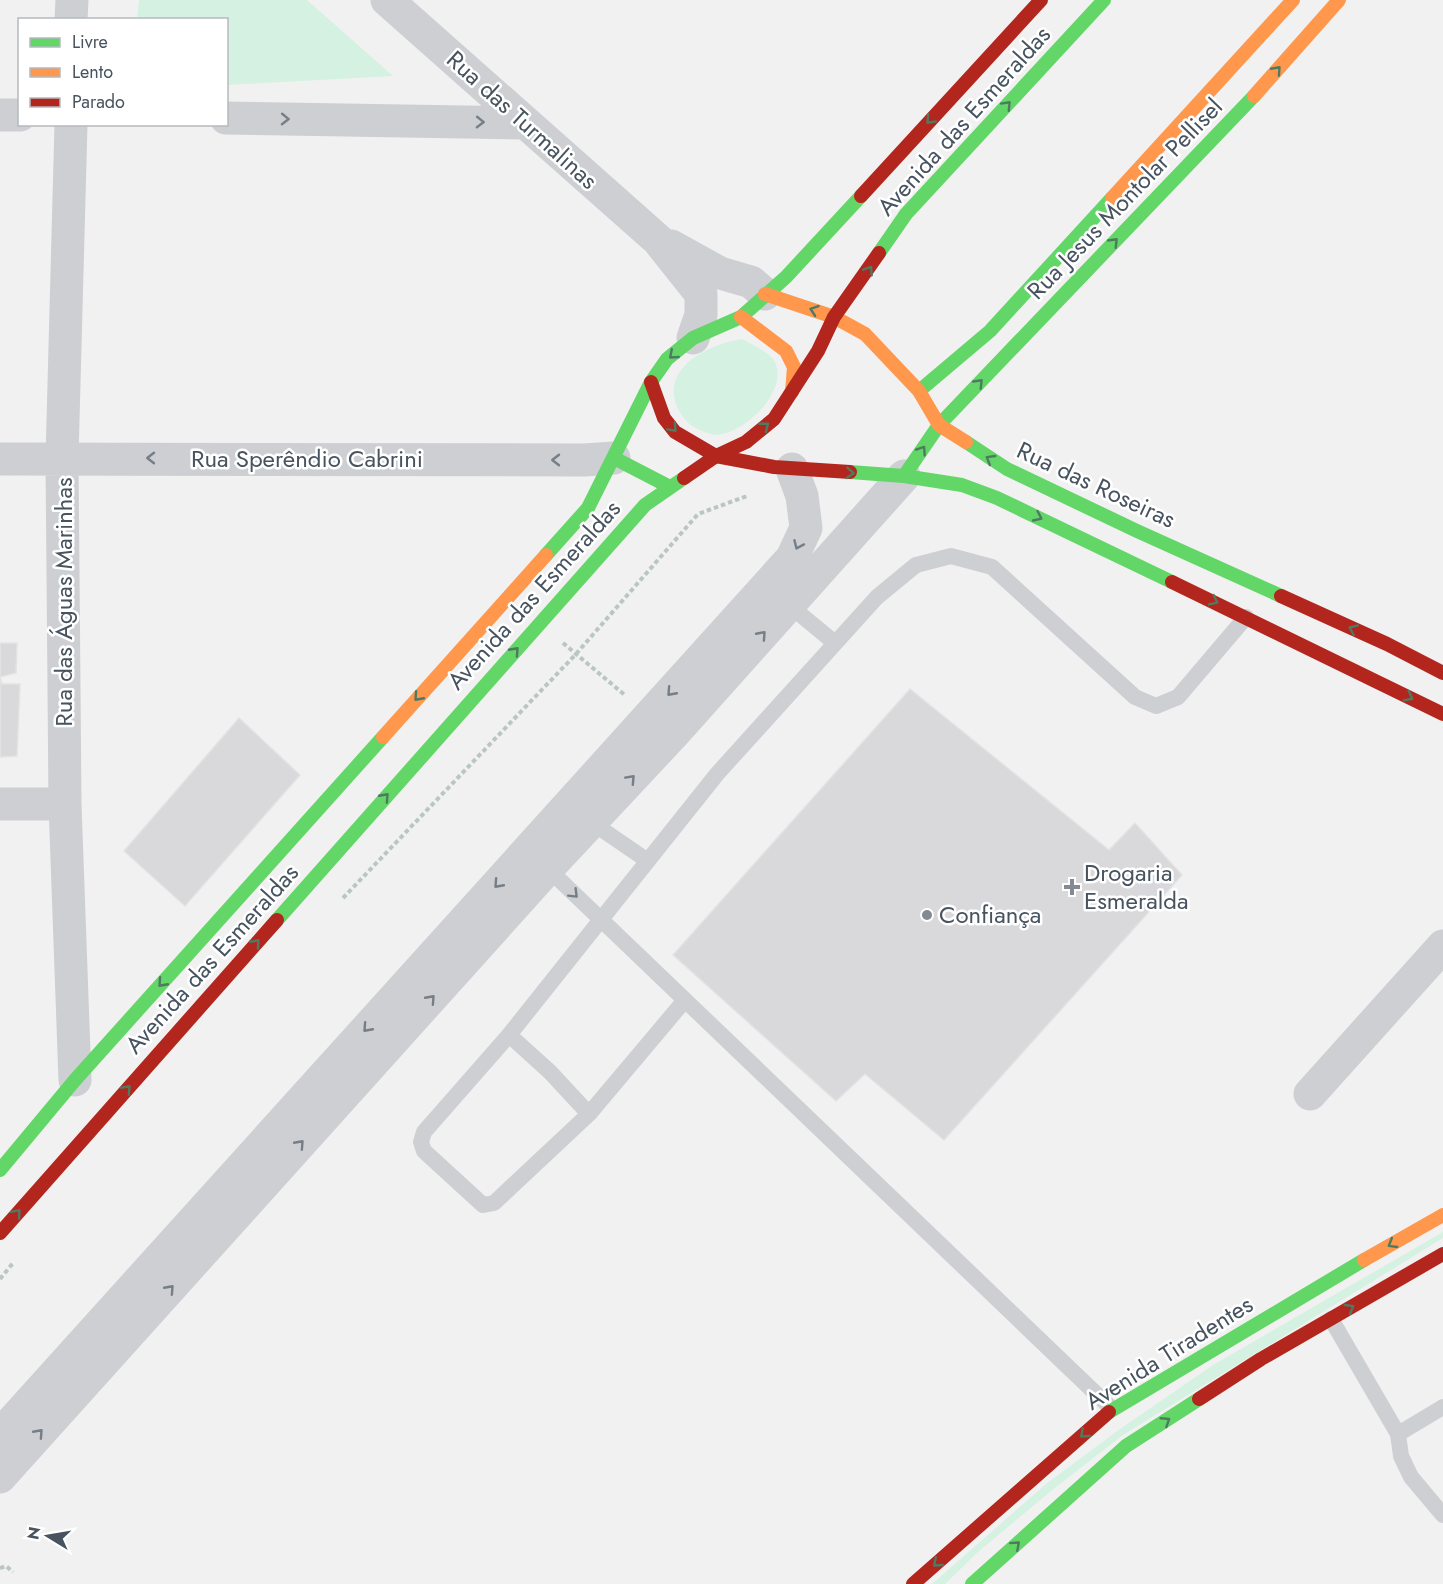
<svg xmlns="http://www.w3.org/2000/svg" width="1443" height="1584" viewBox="0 0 1443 1584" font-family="Jost,sans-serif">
<rect width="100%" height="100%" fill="#f2f1f1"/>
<path fill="#d5f1e1" d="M139,0h168l86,76 -166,9 -1,-65 -89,-1z
M742,339c9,5 25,12 31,20 21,30 -35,82 -62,75 -14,-4 -25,-10 -32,-23 -22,-42 29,-67 63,-72z
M1443,1232v6l-320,197 -72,56 -73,61 -33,32h-13l114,-100 74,-55 93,-64z"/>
<path fill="#d9d9db" stroke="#e3e3e4" stroke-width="1.5" d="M0,643h17l-1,30 -16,4z
M0,677l2,7h18l-3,72 -17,1z
M910,689l199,161 26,-27 47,52 -238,265 -79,-66 -29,27 -163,-146z
M239,718l61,57 -115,131 -61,-55z"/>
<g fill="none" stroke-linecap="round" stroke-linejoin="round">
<path stroke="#bac6c3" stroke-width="4" stroke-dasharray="4.5 3" stroke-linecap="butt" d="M563,643l63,53
M343,898l233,-244 122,-140 49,-18
M0,1279l13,-16
M0,1568l6,-2 7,6"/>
<path stroke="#cdcfd2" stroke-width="16" d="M789,605l46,38
M591,822l57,39
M543,864l569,545
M685,1000l-96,114 -95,89 -11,2 -59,-54 -3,-9 3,-10 85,-97 208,-261 160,-177 39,-32 35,-9 41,11 143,130 21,9 22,-9 68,-80
M509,1035l41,37 39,42
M1331,1319l67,115 3,22 10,21 32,38
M1398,1434l45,-27"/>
<path stroke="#cdcfd2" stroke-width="33" d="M387,0l271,240 43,54v21l-8,23
M71,20l1,-20
M0,115h20
M226,118l299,5
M71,124l-9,334 3,346 10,276
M671,246l49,27 31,9 14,12
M0,459l584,1 30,-2
M0,804h65
M1310,1094l133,-148
M0,1435l792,-877 14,-30 -4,-32 -10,-27
M0,1477l548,-609 128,-137 228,-255"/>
<path stroke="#63d668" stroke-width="14" d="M879,253l27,-39 198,-214
M919,391l71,-60 122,-133
M966,442l41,27 130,62 144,65
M614,458l56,29
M850,472l54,4 58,9 35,13 175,84
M904,476l35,-51 315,-329
M546,555l42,-47 63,-126 16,-23 26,-21 48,-21 45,-40 75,-81
M277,920l368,-415 39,-27
M0,1170l75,-90 308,-343
M1109,1412l255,-152
M972,1584l154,-138 73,-47"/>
<path stroke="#ff974d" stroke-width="14" d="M1254,96l85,-96
M1112,198l181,-198
M765,294l69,23 31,17 54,57 20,34 27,17
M741,317l45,34 8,16 -2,25
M383,737l163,-182
M1364,1260l79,-45"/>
<path stroke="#b3261e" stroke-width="14" d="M861,196l180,-196
M651,382l13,36 11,14 41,24 58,11 76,5
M684,478l32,-22 30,-14 28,-23 44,-68 16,-34 45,-64
M1172,582l271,132
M1281,596l106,48 56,29
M0,1233l277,-313
M1199,1399l62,-40 182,-105
M913,1584l196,-172"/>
</g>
<defs><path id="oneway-chevron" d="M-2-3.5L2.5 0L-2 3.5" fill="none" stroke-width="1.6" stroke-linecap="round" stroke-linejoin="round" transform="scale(1.5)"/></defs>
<g stroke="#4f7a62">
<use href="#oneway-chevron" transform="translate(1277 70) rotate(-48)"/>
<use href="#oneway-chevron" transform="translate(1007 105) rotate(-47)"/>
<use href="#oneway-chevron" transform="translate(930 120) rotate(133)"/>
<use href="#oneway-chevron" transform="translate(1114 242) rotate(-46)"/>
<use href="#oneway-chevron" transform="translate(869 270) rotate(-56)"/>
<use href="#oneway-chevron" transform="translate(814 310) rotate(-161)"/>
<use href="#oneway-chevron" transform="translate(673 355) rotate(139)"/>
<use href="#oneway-chevron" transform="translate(979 383) rotate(-46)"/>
<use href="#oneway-chevron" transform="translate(765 426) rotate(-39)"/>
<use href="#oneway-chevron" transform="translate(673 428) rotate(47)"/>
<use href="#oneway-chevron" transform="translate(922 450) rotate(-56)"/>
<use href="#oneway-chevron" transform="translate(990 459) rotate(-149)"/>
<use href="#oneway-chevron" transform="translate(850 473) rotate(4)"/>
<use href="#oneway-chevron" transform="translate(1038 517) rotate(25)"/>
<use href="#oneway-chevron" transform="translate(1214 601) rotate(26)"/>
<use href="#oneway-chevron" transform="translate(1353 629) rotate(-156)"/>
<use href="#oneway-chevron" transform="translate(515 651) rotate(-48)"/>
<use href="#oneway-chevron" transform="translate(418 697) rotate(132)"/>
<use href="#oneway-chevron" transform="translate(1409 697) rotate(27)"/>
<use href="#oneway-chevron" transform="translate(385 797) rotate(-48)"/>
<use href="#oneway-chevron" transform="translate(256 943) rotate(-48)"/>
<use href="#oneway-chevron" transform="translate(162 983) rotate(132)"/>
<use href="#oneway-chevron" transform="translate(127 1089) rotate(-48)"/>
<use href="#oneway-chevron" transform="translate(17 1213) rotate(-50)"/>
<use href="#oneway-chevron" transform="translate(1392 1244) rotate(149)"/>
<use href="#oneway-chevron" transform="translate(1350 1308) rotate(-30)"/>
<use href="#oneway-chevron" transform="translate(1166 1421) rotate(-33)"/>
<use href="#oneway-chevron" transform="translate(1084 1434) rotate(139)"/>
<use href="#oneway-chevron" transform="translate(1016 1545) rotate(-42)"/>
<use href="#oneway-chevron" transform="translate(937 1563) rotate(139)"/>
</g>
<g stroke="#767e87">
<use href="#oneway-chevron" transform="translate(285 119) rotate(1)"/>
<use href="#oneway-chevron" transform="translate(480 122) rotate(1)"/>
<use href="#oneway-chevron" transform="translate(151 458) rotate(-180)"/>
<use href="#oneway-chevron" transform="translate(556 460) rotate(-180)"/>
<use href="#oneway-chevron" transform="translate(798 545) rotate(114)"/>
<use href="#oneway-chevron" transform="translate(762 635) rotate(-48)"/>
<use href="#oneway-chevron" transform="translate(671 692) rotate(132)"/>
<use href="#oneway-chevron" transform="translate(631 779) rotate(-47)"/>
<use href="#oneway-chevron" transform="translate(498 884) rotate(132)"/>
<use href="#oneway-chevron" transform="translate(574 894) rotate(45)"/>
<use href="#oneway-chevron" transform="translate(431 999) rotate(-48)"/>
<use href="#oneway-chevron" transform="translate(367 1028) rotate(132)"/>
<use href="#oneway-chevron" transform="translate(300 1144) rotate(-48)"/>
<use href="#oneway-chevron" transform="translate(170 1289) rotate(-48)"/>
<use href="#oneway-chevron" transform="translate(39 1433) rotate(-48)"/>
</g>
<g fill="#838a92" stroke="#fff" stroke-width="2">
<path d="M1069 878h6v6h6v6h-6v6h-6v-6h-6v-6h6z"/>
<circle cx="927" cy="915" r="6"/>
</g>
<g text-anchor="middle" stroke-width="5" stroke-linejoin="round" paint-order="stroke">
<g font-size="24" fill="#47535f" stroke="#fff">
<text transform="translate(522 120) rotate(42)" y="8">Rua das Turmalinas</text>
<text transform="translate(964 121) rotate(-48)" y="8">Avenida das Esmeraldas</text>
<text transform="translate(1125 199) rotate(-46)" y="8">Rua Jesus Montolar Pellisel</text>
<text x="307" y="467">Rua Sperêndio Cabrini</text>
<text transform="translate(1096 485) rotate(25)" y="8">Rua das Roseiras</text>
<text transform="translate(534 595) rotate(-48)" y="8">Avenida das Esmeraldas</text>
<text transform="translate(64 602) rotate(-90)" y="8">Rua das Águas Marinhas</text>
<text transform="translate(212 959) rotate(-48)" y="8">Avenida das Esmeraldas</text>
<text transform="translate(1169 1353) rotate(-32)" y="8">Avenida Tiradentes</text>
</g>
<g font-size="24" fill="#47535f" stroke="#fff" text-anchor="start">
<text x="1084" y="881">Drogaria<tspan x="1084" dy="28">Esmeralda</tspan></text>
<text x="939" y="923">Confiança</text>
</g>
</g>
<rect x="18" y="18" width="210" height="108" fill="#ffffff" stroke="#b5babf" stroke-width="1.5"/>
<rect x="30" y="38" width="30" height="9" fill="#63d668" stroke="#b5babf" stroke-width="1.5"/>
<text x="72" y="48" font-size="18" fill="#47535f">Livre</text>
<rect x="30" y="68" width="30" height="9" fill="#ff974d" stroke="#b5babf" stroke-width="1.5"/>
<text x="72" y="78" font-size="18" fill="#47535f">Lento</text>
<rect x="30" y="98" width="30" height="9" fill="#b3261e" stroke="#b5babf" stroke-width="1.5"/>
<text x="72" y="108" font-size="18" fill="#47535f">Parado</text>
<g transform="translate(48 1536) rotate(281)" stroke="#ffffff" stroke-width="4.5" paint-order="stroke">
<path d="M0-4.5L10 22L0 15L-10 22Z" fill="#47535f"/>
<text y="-9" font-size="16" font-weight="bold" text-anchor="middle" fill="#47535f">N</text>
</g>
</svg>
